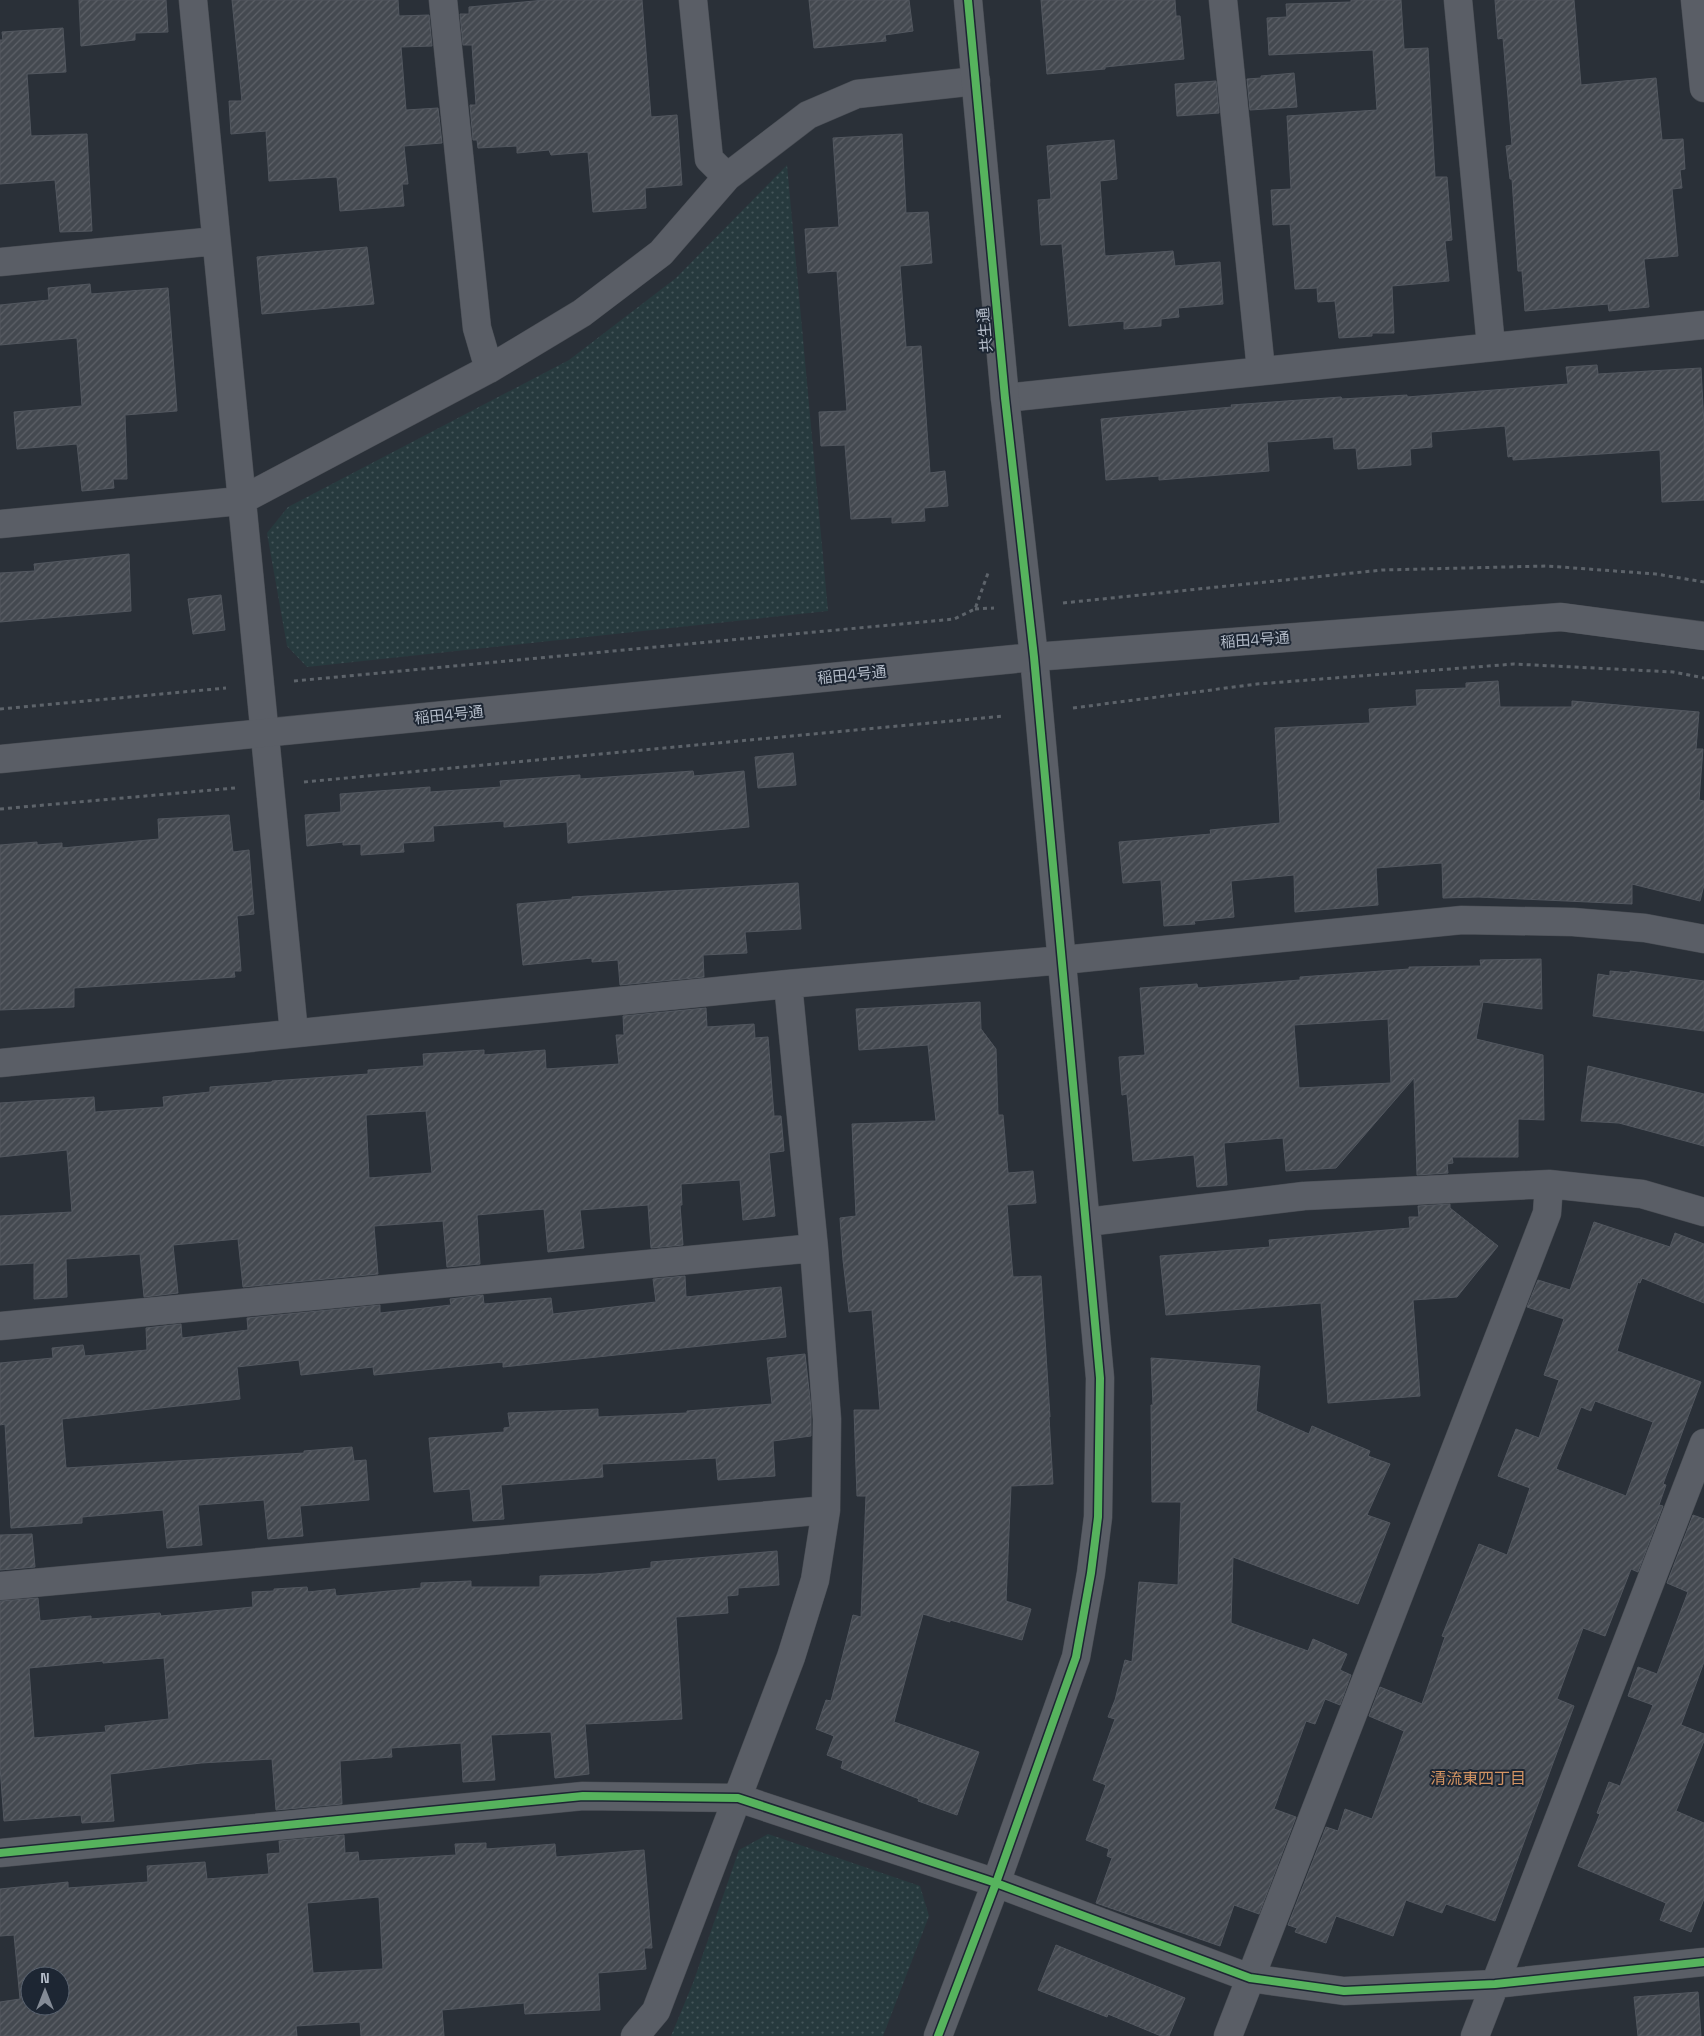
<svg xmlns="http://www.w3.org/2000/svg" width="1704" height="2036" viewBox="0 0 1704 2036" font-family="'Space Grotesk','Noto Sans JP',sans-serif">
<defs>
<pattern id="park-dots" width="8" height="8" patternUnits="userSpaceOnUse" patternTransform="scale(1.25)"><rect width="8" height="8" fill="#273a3e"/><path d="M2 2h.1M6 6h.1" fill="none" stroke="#445559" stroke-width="1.8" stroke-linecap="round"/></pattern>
<pattern id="building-hatch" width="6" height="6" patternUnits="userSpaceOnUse" patternTransform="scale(1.25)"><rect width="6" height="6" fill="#444950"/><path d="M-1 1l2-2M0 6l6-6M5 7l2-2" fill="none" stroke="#5d6168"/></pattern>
</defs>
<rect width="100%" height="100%" fill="#2a3038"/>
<path fill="url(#park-dots)" d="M787,165l41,446 -521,56 -20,-21 -20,-113 21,-26 281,-147 107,-82z
M768,1834l152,52 9,30 -46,120h-212l22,-53 46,-133z"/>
<path fill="url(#building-hatch)" stroke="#52575f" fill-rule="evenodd" d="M79,0h87l2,32 -33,1v7l-54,6z
M232,0h166l1,16 30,-1 3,31 -31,1 5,63 32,-2 4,35 -38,3 4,38h-6l2,22 -64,5 -3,-34 -68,4 -3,-50 -35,3 -2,-33h13z
M545,0h97l9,117 26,-2 5,70 -37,3 1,20 -53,4 -5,-60 -37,3 -2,-5 -32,3v-7l-39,2 -1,-8h-4l-3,-35h6l-4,-60h-9l-3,-31h9v-7z
M809,0h100l4,31 -28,4 1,6 -72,7z
M1041,0h134l1,16h4l4,43 -79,8v2l-58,5z
M1351,0h50l3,49 24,-1 7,129h12l5,63 -7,1 4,40 -57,5 2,47h-22v3l-33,2 -4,-37 -17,1 -1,-14 -22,1 -5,-65 -17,1 -2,-35 20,-1 -4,-73 90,-6 -4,-60 -104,5 -2,-37 20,-1 -1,-13 65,-2z
M1495,0h79l7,85 75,-7 6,62 21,-1 2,30 -5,1 2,18 -10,1 6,67 -34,3 5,48 -40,4 -1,-7 -83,7 -3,-40h-4l-6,-92h-2l-4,-33 6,-1 -9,-107 -5,1z
M63,28l3,44 -39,2 4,62 56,-2 5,97 -32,1 -5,-52 -55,4v-144h3l-1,-8z
M1294,73l3,34 -47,3 -3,-31 14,-1v-2z
M1216,81l3,32 -42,3 -2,-32z
M902,134l4,79 22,-1 4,51 -32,3 6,81 15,-1 9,127 15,-2 3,35 -24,2 1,13 -33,2v-6l-41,2 -6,-74 -24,1 -2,-34 28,-1 -10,-140 -29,2 -3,-44 34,-2 -6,-89z
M1114,140l3,39 -17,2 5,75 68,-5 2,15 45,-4 3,42 -45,4 1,9 -18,2v7l-37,3v-8l-55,5 -7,-82 -21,1 -3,-45 13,-1 -4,-53z
M367,247l7,57 -112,10 -5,-57z
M90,284l1,10 77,-6 9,123 -52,4 2,64h-14l1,9 -32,3 -5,-47 -60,5 -3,-37 68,-6 -5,-68 -77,7v-40l49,-5 -1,-12z
M1597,365l1,9 103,-6 3,57v75l-42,2 -2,-52 -147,10v-4l-5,1 -3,-31 -74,6 1,15 -22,2 1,16 -53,4 -2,-21 -22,1 -1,-12 -66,5 2,29 -110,9v-4l-53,4 -5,-61 131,-12 -1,-2 110,-8 1,2 65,-4v2l161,-13 -2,-17z
M129,554l2,57 -131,11v-49l35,-2 -1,-7z
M221,595l4,35 -32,4 -5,-35z
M1498,681l2,26h72v-6l127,11 -3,37h7l-4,51 5,1v84l-4,16 -68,-17v20l-154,-7 -35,1 -1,-35 -66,5 2,37 -83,7 -1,-37 -63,6 3,36 -40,4 1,3 -31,2 -3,-46 -38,3 -4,-41 92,-8 -1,-4 70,-7 -5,-95 95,-5 -1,-14 48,-3 -1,-16 50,-2v-5z
M793,753l3,32 -38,3 -3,-31z
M693,771l1,5 50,-5 5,56 -181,16 -1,-21 -63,5v-6l-71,5 1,15 -31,2 1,9 -43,3v-11l-18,1v-3l-36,4 -2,-31 36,-3 -1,-18 90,-7v5l71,-5 -1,-6 80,-6v4z
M229,815l4,37 16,-2 5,64 -17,2 4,55h-7l1,6 -161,11v19l-74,3v-165l37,-3v3l25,-2v5l97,-9 -1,-20z
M798,883l3,46 -56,3 2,21 -44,2 1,22 -84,8 -2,-25 -26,2v-4l-69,7 -6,-61 55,-5v-2z
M1541,959l1,50 -59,-7 -7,37 67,16 1,65 -26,-1v38h-66l1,6 -6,1 1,9 -31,2 -3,-97 -78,90 -50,3 -3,-33 -59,5 3,42 -30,2 -3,-32 -61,6 -6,-67 -5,1 -3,-38 26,-2 -5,-67 57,-4 1,4 102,-8v-3l109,-8v-2l72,-1 -1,-6zM1388,1019l3,64 -92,5 -5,-63z
M1610,971l20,2v-2l74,10v50l-111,-15 5,-42 12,2z
M980,1002l1,27 15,20 2,66h5l5,58 25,-2 3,32 -29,2 6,72 28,-1 9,141h-1l4,67 -42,2 -5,115 25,8 -9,31 -72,-20v2l-27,-8 -29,108 85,30 -22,63 -39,-14 1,-2 -78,-31 2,-7 -16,-6 7,-19 -18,-7 10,-29 5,1 22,-86 8,2 5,-121h-9l-3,-86h26l-8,-100 -23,2 -6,-52 -3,-42 16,-2 -4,-92 84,-3 -8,-76 -69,5 -3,-41z
M706,1008l1,19 47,-3 1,14 13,-1 6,79h7l3,35 -15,2 6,63 -32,4 -3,-40 -59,4 1,21h-2l3,40 -32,3 -3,-43 -68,5 4,38 -36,4 -4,-43 -67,6 3,49 -33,3 -4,-46 -69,5 4,48 -135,13 -5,-48 -65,6 5,48 -34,4 -4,-43 -74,5 1,38 -33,2v-36l-34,2v-49l72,-4 -5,-62 -67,7v-54l94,-6 1,15 69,-5 -1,-10 47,-5v-5l62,-5v-1l96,-7v-4l56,-4 -1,-12 61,-4v5l61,-5 1,19 73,-5 -3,-29h8l-1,-19zM426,1111l6,62 -63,5 -3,-63z
M1588,1066l116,28v52l-85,-23 -38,-2z
M1450,1204v4l48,38 -41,51 -44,3 7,96 -92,7 -7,-100 -155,12 -6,-59 110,-9 -1,-7 141,-12 -1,-11h10l-1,-11z
M1594,1222l76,25 5,-14 29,11v59l-62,-25 -2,5 -2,-1 -21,69 84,31 -38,102 3,1 -7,20 4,1 -25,66 -7,-3 -26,67 -22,-8 -26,71 17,7 -79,215 -49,-17 -4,9 -36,-13 -13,36 -57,-20 -10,27 -31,-11 2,-4 -9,-3 38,-98 12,4 7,-22 27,10 32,-88 -35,-15 11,-29 42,17 23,-67 -3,-1 37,-92 28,11 23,-67 -32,-12 18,-47 23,9 20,-58 -15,-5 20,-56 -37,-12 11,-27 32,10zM1595,1401l58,21 -27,74 -70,-27 25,-62 10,4z
M685,1276l1,21 95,-10 5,50 -283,30v-5l-129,13 -1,-8 -72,8 -2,-15 -62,7 3,32 -178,20 4,49 238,-15v-2l48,-4 2,14 12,-1 3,40 -69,6 3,30 -35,3 -4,-39 -66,5 4,40 -35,3 -4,-38 -81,7v6l-71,5 -6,-104 -5,1v-62l53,-5 -1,-10 31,-3 2,11 62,-6 -1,-22 35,-4 1,14 66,-8 -1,-12 133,-13v8l71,-8 -1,-6 33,-4 1,9 67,-6 2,16 103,-12 -3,-23z
M805,1354l6,54v28l-38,5 2,35 -57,4 -2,-22 -114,6 1,13 -102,8 3,34 -31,2 -3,-32 -36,3 -5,-54 75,-6v-4l6,-1 -2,-14 90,-4v8l89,-4v-2l85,-7 -5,-46z
M1151,1358l109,8 -4,45 53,23 3,-8 58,25 -2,5 22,8 -23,51 23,8 -32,81 -125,-47 -2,66 77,28 5,-12 34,15 -7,16 11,5 -11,30 -15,-6 -10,25 -9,-3 -32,88 22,8 -37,97 -25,-9 -14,41 -124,-43 16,-45 -5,-2 2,-7 -23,-9 20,-55 -13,-5 22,-61 -7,-2 7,-17 10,-40 7,2 7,-80 39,3 3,-83h-29l-1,-97h2z
M1693,1515l11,4v143l-23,63 23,9v7l-28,70 28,12v76l-13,33 -31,-12 6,-17 -88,-37 22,-52 -3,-1 12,-31 11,4 33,-81 -25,-9 10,-29 19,7 31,-82 -21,-9z
M32,1534l3,33 -35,3v-35z
M777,1551l2,34 -41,3v7l-11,1 1,17 -52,4 6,102 -97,5 4,50 -34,4 -4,-46 -60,3 4,45 -32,2 -2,-39 -70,5 1,9 -52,4 2,43 -66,6 -4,-51 -71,4 -91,11 4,47 -32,2 -1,-8 -77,6 -4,-54v-166l38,-3 2,23 51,-5v3l69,-6 1,3 92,-9 -1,-15 22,-1v-2l33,-2 1,5 27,-3 1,7 85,-8v-5l50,-2v6h69v-11l56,-2 55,-6v-6zM164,1658l5,61 -64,7 1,6 -72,6 -5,-70 74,-7v2z
M344,1835l1,18 13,-1 1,9 97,-6 -1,-11 31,-1v6l69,-5 1,13 88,-7 8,98h-8l2,21 -48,4 2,37 -75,4 -1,-11 -82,7 2,26h-83l-1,-14 -64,4 1,10h-297v-34l20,-3 -6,-64 -14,1v-47l68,-7v6l80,-6 -1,-16 58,-4 2,17 62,-5 -2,-20 13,-1 -1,-12zM379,1897l4,72 -70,4 -6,-70zM30,1976h30v30h-30z
M1056,1945l129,53 -16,38h-8l-53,-22 -1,3 -69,-27z
M1698,1992l3,44h-63l-4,-39z"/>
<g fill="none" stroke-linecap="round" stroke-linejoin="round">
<defs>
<path id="minor" d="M193,0l101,1033
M443,0l34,328 12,41
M693,0l16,159 18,18
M1223,0l38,370
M1458,0l33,346
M1695,0l9,88
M0,262l216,-21
M1005,398l699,-73
M0,524l240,-23 249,-132 93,-56 79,-60 66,-76 81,-62 49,-21 119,-13
M0,1063l788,-79 275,-24 399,-40 111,2 72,6 59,11
M1087,1222l217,-26 245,-12 93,10 62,18
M0,1326l814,-78
M0,1586l826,-76
M0,1853l583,-57 155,2 258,85 254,95 94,13 151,-7 209,-22
M635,2036l21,-25 135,-354 24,-77 11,-70 1,-91 -13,-171 -26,-264
M938,2036l58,-153 80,-226 15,-84 7,-56 2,-139 -66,-721
M1228,2036l319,-823 2,-29
M1475,2036l229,-593"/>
<path id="tertiary" d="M968,0l37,398 29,259
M0,759l1034,-102 527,-40 143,19"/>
</defs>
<use href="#minor" stroke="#484c53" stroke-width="29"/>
<use href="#tertiary" stroke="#484c53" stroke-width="29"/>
<path stroke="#5d636a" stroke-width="3" stroke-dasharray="4 4" stroke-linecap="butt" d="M1063,603l319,-33 165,-4 109,8 48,8
M975,609l19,-1
M294,681l660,-62 21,-10 13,-36
M1073,708l184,-24 257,-20 159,8 31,6
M0,709l226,-21
M304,782l700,-66
M0,809l235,-21"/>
<use href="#minor" stroke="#5a5e66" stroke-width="28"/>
<use href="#tertiary" stroke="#5a5e66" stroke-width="28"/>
<defs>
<path id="cycleway" d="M0,1853l583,-57 155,2 258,85 254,95 94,13 151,-7 209,-22
M938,2036l58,-153 80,-226 15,-84 7,-56 2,-139 -66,-721 -29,-259 -37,-398"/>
</defs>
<use href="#cycleway" stroke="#1d2633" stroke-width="11"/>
<use href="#cycleway" stroke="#56b35d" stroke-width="8"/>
</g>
<g text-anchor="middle" stroke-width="4" stroke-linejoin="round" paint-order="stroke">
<g font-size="15" fill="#b4bcc9" stroke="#1d2633">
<text transform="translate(985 330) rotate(-95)" y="5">共生通</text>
<text transform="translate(1255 640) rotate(-4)" y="5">稲田4号通</text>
<text transform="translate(852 675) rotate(-6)" y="5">稲田4号通</text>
<text transform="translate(449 715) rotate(-6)" y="5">稲田4号通</text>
</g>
<g font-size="16" fill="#d59563" stroke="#1d2633">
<text x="1478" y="1784">清流東四丁目</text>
</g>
</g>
<g transform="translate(45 1991)"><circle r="24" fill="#1d2633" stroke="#59626f"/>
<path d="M0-4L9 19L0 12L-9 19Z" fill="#848b96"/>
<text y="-8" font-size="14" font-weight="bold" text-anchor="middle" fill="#b4bcc9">N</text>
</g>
</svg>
